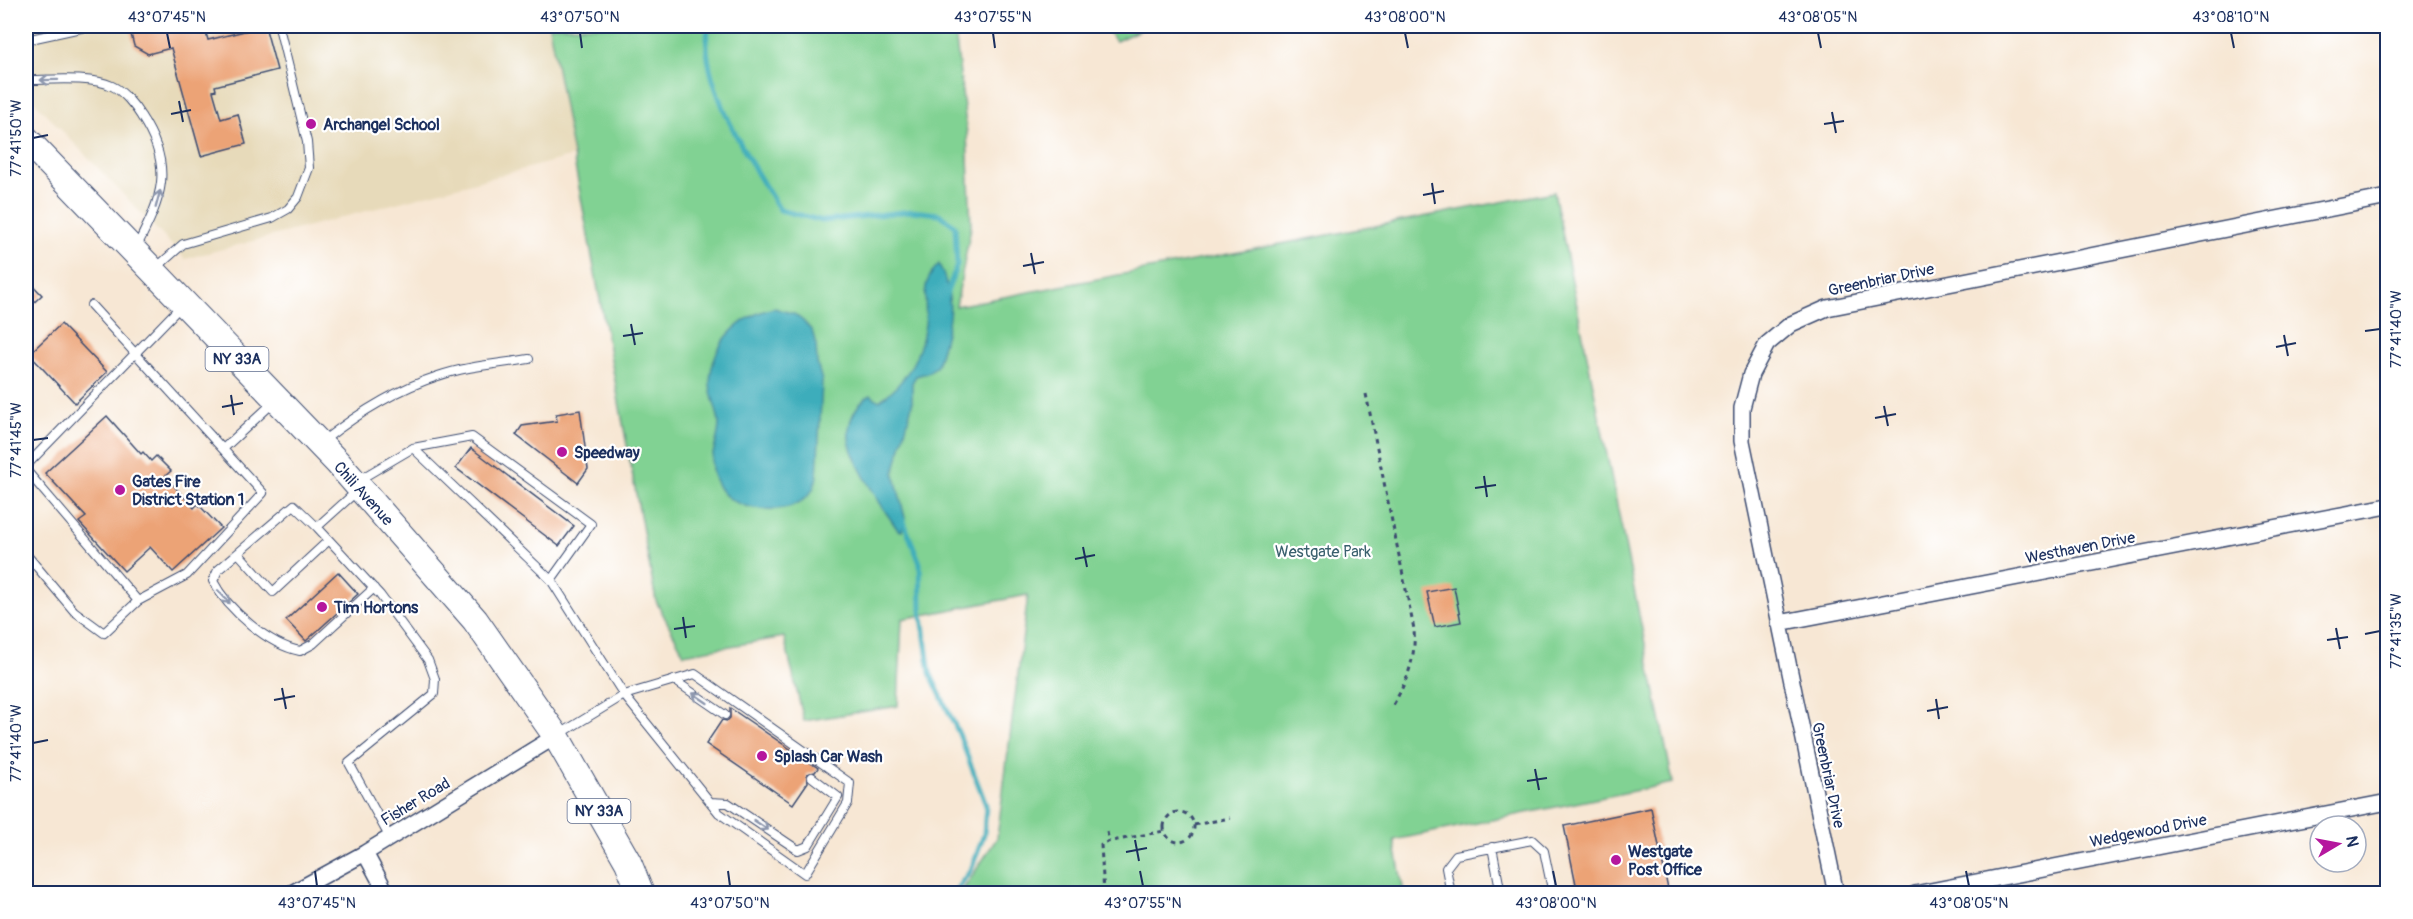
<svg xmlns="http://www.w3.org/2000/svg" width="2413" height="919" viewBox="0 0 2413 919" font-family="Pangolin,sans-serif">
<rect width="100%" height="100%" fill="#fff"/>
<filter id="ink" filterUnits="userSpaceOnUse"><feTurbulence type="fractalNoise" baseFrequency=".0167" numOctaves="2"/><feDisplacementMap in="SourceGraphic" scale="12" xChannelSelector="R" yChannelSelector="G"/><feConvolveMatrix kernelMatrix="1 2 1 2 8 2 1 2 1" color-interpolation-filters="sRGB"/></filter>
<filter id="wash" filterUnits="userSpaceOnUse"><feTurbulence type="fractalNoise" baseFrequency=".008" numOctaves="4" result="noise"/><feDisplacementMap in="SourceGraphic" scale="24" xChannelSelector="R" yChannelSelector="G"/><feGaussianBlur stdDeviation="1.35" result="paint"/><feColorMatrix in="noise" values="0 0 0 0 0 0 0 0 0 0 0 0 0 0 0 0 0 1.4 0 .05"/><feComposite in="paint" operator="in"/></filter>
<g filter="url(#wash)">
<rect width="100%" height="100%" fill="#f7e7d4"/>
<path fill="#e7daba" d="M26,26h523l24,130 -388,103 -159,-166z"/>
<path fill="#81d293" stroke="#4e8078" stroke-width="1.5" d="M549,26h408l-2,6 12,102 4,93 -15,79 598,-114 119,591 -279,57 10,53h-443l36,-55 31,-243 -126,24 -4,87 -94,15 -20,-84 -100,17 -28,-53z
M1103,26h45l-32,15z"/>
<path fill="#3eadbb" stroke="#2c6e8c" stroke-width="1.5" d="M939,264c19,40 9,62 -2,102l-10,7 -11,3 -4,7v22l-18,68 11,45 -3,13 -4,-1c-13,-18 -47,-70 -49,-91 -2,-18 8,-37 22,-44l8,6c27,-18 41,-43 46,-76 3,-26 -7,-39 14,-61z
M774,308l20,6 9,7 9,10 4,13 1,19 5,18 -5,95c-1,4 -2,9 -4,13 -14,28 -76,26 -93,0 -18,-28 -1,-41 -1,-66 -1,-13 -9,-26 -9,-41 2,-39 28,-65 64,-74z"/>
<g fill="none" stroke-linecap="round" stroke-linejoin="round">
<path stroke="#3eadbb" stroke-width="5" d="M709,26c-14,50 44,142 71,184l43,11 89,-10 27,3 16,12 2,39 -11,30
M902,518l18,45 1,47 9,63 29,61 27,71 -2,29 -13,36 -18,24"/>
</g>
<g id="blocks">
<path fill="#eca376" d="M129,26h75l4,14 57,-14 12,44 -62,16 1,4 -3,1 8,28 17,-5 8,30 -45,12 -30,-108 -23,6 -14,-8z
M26,278l16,17 -16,15z
M61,324l46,48 -32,31 -46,-49z
M580,410l8,59 -10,14 -62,-48 6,-9 35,-5 -1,-7z
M107,416l34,38 2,-2 8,9 5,-5 15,15 -6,5 29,32 4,-4 23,24 -48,44 -23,-25 -26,24 -45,-49 7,-5 -41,-44z
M471,448l103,78 -15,20 -103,-78z
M338,572l20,22 -52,47 -20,-21z
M1454,587l7,35 -26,5 -8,-35z
M730,708l88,60 -3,4 -8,2 1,8 -15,22 -87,-60 16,-24 5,1 3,-3z
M1651,808l18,86h-91l-14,-68z"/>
</g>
</g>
<g filter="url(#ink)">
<use href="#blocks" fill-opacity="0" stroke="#3c4b70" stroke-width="1.5"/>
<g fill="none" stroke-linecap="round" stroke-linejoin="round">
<defs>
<path id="lane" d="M26,40l64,-14
M26,80c24,0 64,-4 86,6 11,5 23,20 29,30 34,52 21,81 -5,132
M156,268l27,-24 89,-26 16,-9 10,-12 11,-29 -2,-26 -27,-111
M323,441c33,-26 74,-52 115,-65 28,-10 61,-12 91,-17
M413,448l138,132
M223,449l52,-48
M26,466l156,-161
M26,470l112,131
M357,481l56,-33 59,-11 119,87 -40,56 73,115 -64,39
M357,491l-40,36 63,68 48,65 7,19 -1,15 -85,69 41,75
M317,527l-23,-22 -76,65 -5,11c15,29 56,64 87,70l13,-7 61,-56
M238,553l35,39 56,-52
M26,554l48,57 30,22 34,-32 49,-26 76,-82 -172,-188
M695,674l155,109 -2,20 -43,71 -86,-61 -95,-118z
M674,680l51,35
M710,802l18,1 70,47 10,-4 30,-49 -26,-20
M1492,847l9,47
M1451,894l-5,-26 10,-13 76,-15 12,11 9,43"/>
<path id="street" d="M1779,623l609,-117
M365,853l22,41
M290,894l75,-41 191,-117
M1836,894l-94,-453v-33l9,-34 16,-30 24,-20 36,-16 561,-111
M1915,894l473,-92"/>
<path id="primary" d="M26,139l312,324 137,157 81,116 72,126 13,32"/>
</defs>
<use href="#lane" stroke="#3c4b70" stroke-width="10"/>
<use href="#street" stroke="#3c4b70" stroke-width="18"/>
<use href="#primary" stroke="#3c4b70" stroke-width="28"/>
<path stroke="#3c4b70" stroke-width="3" stroke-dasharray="4.5 4.5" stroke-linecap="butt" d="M1366,394l48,235c2,30 -7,52 -22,78
M1164 827a15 15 0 1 1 30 0a15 15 0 1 1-30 0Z
M1194,825l36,-7
M1107,832l2,9
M1104,894l-3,-49 6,-3 57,-11"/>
<use href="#lane" stroke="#fff" stroke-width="8"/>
<use href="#street" stroke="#fff" stroke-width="15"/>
<use href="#primary" stroke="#fff" stroke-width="26"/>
</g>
<defs><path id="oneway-shaft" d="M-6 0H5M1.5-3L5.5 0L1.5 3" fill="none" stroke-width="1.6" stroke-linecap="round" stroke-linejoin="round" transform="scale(1.5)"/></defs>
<g stroke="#8d97ae">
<use href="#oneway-shaft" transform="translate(49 80) rotate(179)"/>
<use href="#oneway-shaft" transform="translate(158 199) rotate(-75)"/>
<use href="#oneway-shaft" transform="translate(224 597) rotate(48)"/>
<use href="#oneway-shaft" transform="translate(700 698) rotate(-146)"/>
<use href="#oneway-shaft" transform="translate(761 825) rotate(34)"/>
</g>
</g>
<path fill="none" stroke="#1b2f5e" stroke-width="2" d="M167,33l3,15M580,33l2,15M993,33l2,15M1405,33l3,15M1818,33l3,15M2231,33l3,15M179,101l4,21M1832,112l4,21M171,114l20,-4M1824,124l20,-3M33,138l15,-3M1432,183l3,21M1423,195l21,-4M1031,253l4,21M1023,266l21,-4M631,324l4,21M2365,331l15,-2M2284,335l4,21M623,336l20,-3M2276,347l20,-4M231,395l3,20M1884,406l4,20M222,407l21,-4M1875,418l21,-4M33,440l15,-2M1484,476l3,21M1475,488l21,-3M1083,547l4,20M1075,559l20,-4M683,617l3,21M2336,628l4,21M674,629l21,-3M2365,634l15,-3M2327,640l21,-3M282,688l4,21M1936,699l3,20M274,700l21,-4M1927,711l21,-4M33,743l15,-3M1535,769l4,21M1527,781l20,-3M1135,840l4,21M1126,852l21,-4M315,871l2,15M728,871l2,15M1140,871l3,15M1553,871l3,15M1966,871l3,15"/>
<g fill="#b5179e" stroke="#fff" stroke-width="2">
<circle cx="311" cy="124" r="6"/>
<circle cx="562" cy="452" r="6"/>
<circle cx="120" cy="490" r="6"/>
<circle cx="322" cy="607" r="6"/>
<circle cx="762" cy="756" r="6"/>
<circle cx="1616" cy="860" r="6"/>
</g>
<g text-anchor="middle" stroke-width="4.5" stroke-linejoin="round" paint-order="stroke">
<g fill="#fff" stroke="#5f6d8e" stroke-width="1.5">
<rect x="205.5" y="347" width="63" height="24" rx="4.5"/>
<rect x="567.5" y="799" width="63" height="24" rx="4.5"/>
</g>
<g font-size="15" font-weight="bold" fill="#1b2f5e">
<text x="237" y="364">NY 33A</text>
<text x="599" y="816">NY 33A</text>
</g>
<g font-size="16" font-weight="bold" fill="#1b2f5e" stroke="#fff" text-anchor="start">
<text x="323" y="130">Archangel School</text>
<text x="574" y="458">Speedway</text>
<text x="132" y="487">Gates Fire<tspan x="132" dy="18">District Station 1</tspan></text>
<text x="334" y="613">Tim Hortons</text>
<text x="774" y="762">Splash Car Wash</text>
<text x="1628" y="857">Westgate<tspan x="1628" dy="18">Post Office</tspan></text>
</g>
<g font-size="16" fill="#1b2f5e" stroke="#fff">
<text transform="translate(1881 279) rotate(-12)" y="6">Greenbriar Drive</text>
<text transform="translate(364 493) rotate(48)" y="6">Chili Avenue</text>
<text transform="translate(2080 547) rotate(-11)" y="6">Westhaven Drive</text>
<text transform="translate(1829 775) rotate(78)" y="6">Greenbriar Drive</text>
<text transform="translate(415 801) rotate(-31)" y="6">Fisher Road</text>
<text transform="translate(2148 830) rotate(-11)" y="6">Wedgewood Drive</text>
</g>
<g font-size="16" fill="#3a606e" stroke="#fff">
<text x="1323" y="557">Westgate Park</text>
</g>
</g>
<rect width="2413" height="919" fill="none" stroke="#fff" stroke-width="66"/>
<g transform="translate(2338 844) rotate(80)"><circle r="28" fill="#ffffff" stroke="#a4acbf" stroke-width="1.5"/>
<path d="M0-4.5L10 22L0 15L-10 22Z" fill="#b5179e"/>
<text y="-9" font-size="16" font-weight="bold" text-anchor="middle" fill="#1b2f5e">N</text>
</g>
<rect x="33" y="33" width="2347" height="853" fill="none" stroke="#1b2f5e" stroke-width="2"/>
<g font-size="15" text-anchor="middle" fill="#1b2f5e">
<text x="167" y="22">43°07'45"N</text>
<text x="580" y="22">43°07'50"N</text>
<text x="993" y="22">43°07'55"N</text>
<text x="1405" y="22">43°08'00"N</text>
<text x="1818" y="22">43°08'05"N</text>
<text x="2231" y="22">43°08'10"N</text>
<text transform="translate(16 138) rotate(-90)" y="5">77°41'50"W</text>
<text transform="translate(2396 329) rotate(-90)" y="5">77°41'40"W</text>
<text transform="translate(16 440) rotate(-90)" y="5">77°41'45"W</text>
<text transform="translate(2396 631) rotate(-90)" y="5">77°41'35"W</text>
<text transform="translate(16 743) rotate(-90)" y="5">77°41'40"W</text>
<text x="317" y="908">43°07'45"N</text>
<text x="730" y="908">43°07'50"N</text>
<text x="1143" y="908">43°07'55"N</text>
<text x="1556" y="908">43°08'00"N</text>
<text x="1969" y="908">43°08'05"N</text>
</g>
</svg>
